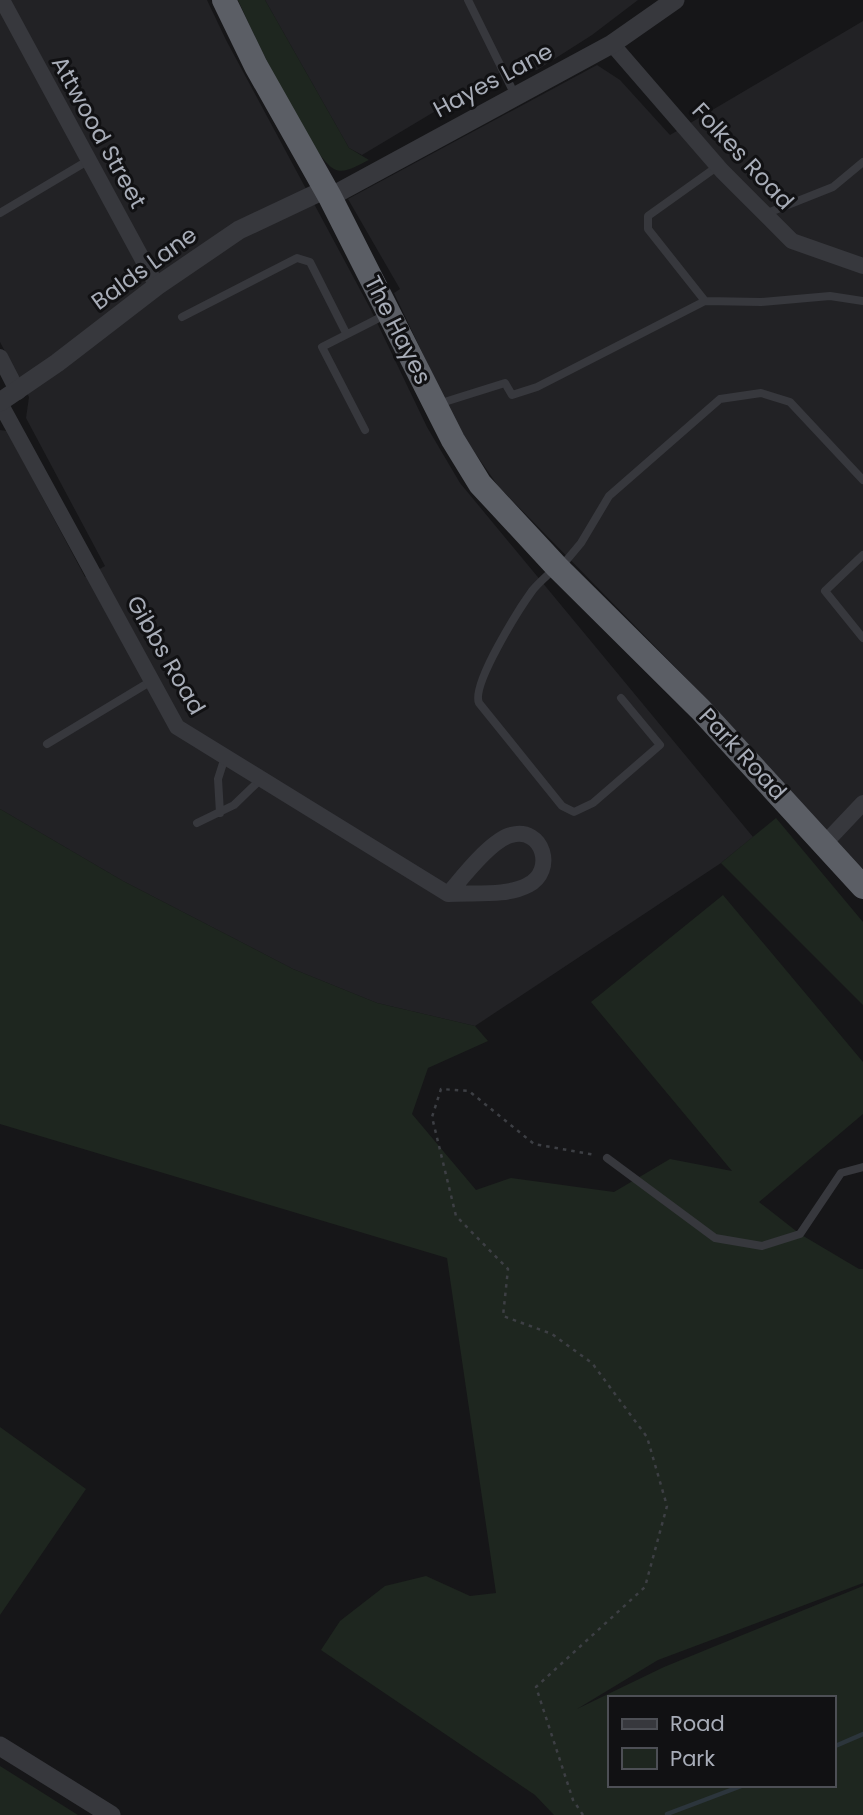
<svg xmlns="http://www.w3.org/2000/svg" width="863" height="1815" viewBox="0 0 863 1815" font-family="Poppins,sans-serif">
<rect width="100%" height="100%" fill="#161618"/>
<path fill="#222225" d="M0,0h207l19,40 144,268 57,119 33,56 293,354 -32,26 -246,163 -98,-23 -84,-34 -170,-88 -123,-72v-379l7,1 78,146 20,-11 -79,-148 3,-21 -29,-55z
M265,0h373l-46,35 -55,35h-33l-142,85 -13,-7z
M863,21v848l-177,-191 -188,-192 -39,-56 -65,-137 6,-4 -52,-90 249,-134 23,15 50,55z"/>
<path fill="#1e261f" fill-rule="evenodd" d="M238,0h27l84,148 20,12c-9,4 -25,15 -35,9 -23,-12 -83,-140 -96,-169z
M0,809l123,72 170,88 84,34 98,23 13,15 -60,27 -16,46 64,76 35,-12 103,14 56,-33 62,12 -141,-169 132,-107 140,167v52l-104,88 41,32 59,35h4v314l-205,77 -81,49 87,-42 199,-81v229h-309l-19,-20 -214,-145 19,-29 45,-35 41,-10 44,20 26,-3 -49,-335 -447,-134zM609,1698h224v87h-224z
M776,818l87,104v83l-142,-142z
M0,1427l86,62 -86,126z
M0,1766l78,49h-78z"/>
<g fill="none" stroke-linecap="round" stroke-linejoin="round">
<path stroke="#2c353c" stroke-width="4.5" d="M833,1747l30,-13
M667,1814l77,-29"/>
<path stroke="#3d3f44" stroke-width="2.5" stroke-dasharray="3.5 5" stroke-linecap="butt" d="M583,1815l-10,-15 -37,-113 109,-100 22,-81 -20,-69 -55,-74 -40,-29 -49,-18 5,-47 -52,-53 -24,-99 9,-28 28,2 65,53 61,11"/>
<path stroke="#37383d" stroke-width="8" d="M468,0l47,95
M0,213l89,-53
M765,214l68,-27 30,-25
M705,301l-57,-72v-13l70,-50
M182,317l115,-59 13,4 36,71
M438,404l67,-21 7,12 25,-8 168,-86 56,1 69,-6 33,5
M365,430l-43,-83 65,-33
M863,555l-38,36 38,47
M555,568c-8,8 -17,15 -23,23 -13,18 -61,94 -53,112l83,103 12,6 19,-9 67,-58 -39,-47
M560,568l21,-25 28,-47 111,-97 41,-6 29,9 73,78
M47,744l106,-64
M220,813l-2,-34 7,-22
M197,823l37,-18 27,-26
M607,1158l108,80 47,8 38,-12 41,-61 22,-6"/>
<path stroke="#37383d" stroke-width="16" d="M2,0l155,286
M612,44l110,127 70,70 71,25
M0,357l18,35
M0,403l177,324 271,167c14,-16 43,-54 63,-59 32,-9 45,36 17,50 -22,12 -56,7 -80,9
M826,842l37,-39"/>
<path stroke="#37383d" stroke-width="19" d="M330,197l282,-153 63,-44
M0,402l57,-39 100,-77 82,-56 87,-41
M0,1746l111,69"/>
<path stroke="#5b5e65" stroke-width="24" d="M224,0l32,66 74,131 123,243 27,44 77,83 144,143 162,177"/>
</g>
<g text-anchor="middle" stroke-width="6" stroke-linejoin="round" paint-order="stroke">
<g font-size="23" fill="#a8adb8" stroke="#111113">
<text transform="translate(493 80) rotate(-28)" y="8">Hayes Lane</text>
<text transform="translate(99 132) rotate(61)" y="8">Attwood Street</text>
<text transform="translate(743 156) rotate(47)" y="8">Folkes Road</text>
<text transform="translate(144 268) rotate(-36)" y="8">Balds Lane</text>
<text transform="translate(398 330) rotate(63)" y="8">The Hayes</text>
<text transform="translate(166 655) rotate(60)" y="8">Gibbs Road</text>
<text transform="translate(743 754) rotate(47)" y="8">Park Road</text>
</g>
</g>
<rect x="608" y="1696" width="228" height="91" fill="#111113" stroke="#4d4f55" stroke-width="2"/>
<rect x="622" y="1719" width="35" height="10" fill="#37383d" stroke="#4d4f55" stroke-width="2"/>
<text x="670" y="1731" font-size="21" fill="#a8adb8">Road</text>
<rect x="622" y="1748" width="35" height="21" fill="#1e261f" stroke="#4d4f55" stroke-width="2"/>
<text x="670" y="1766" font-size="21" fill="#a8adb8">Park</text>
</svg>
